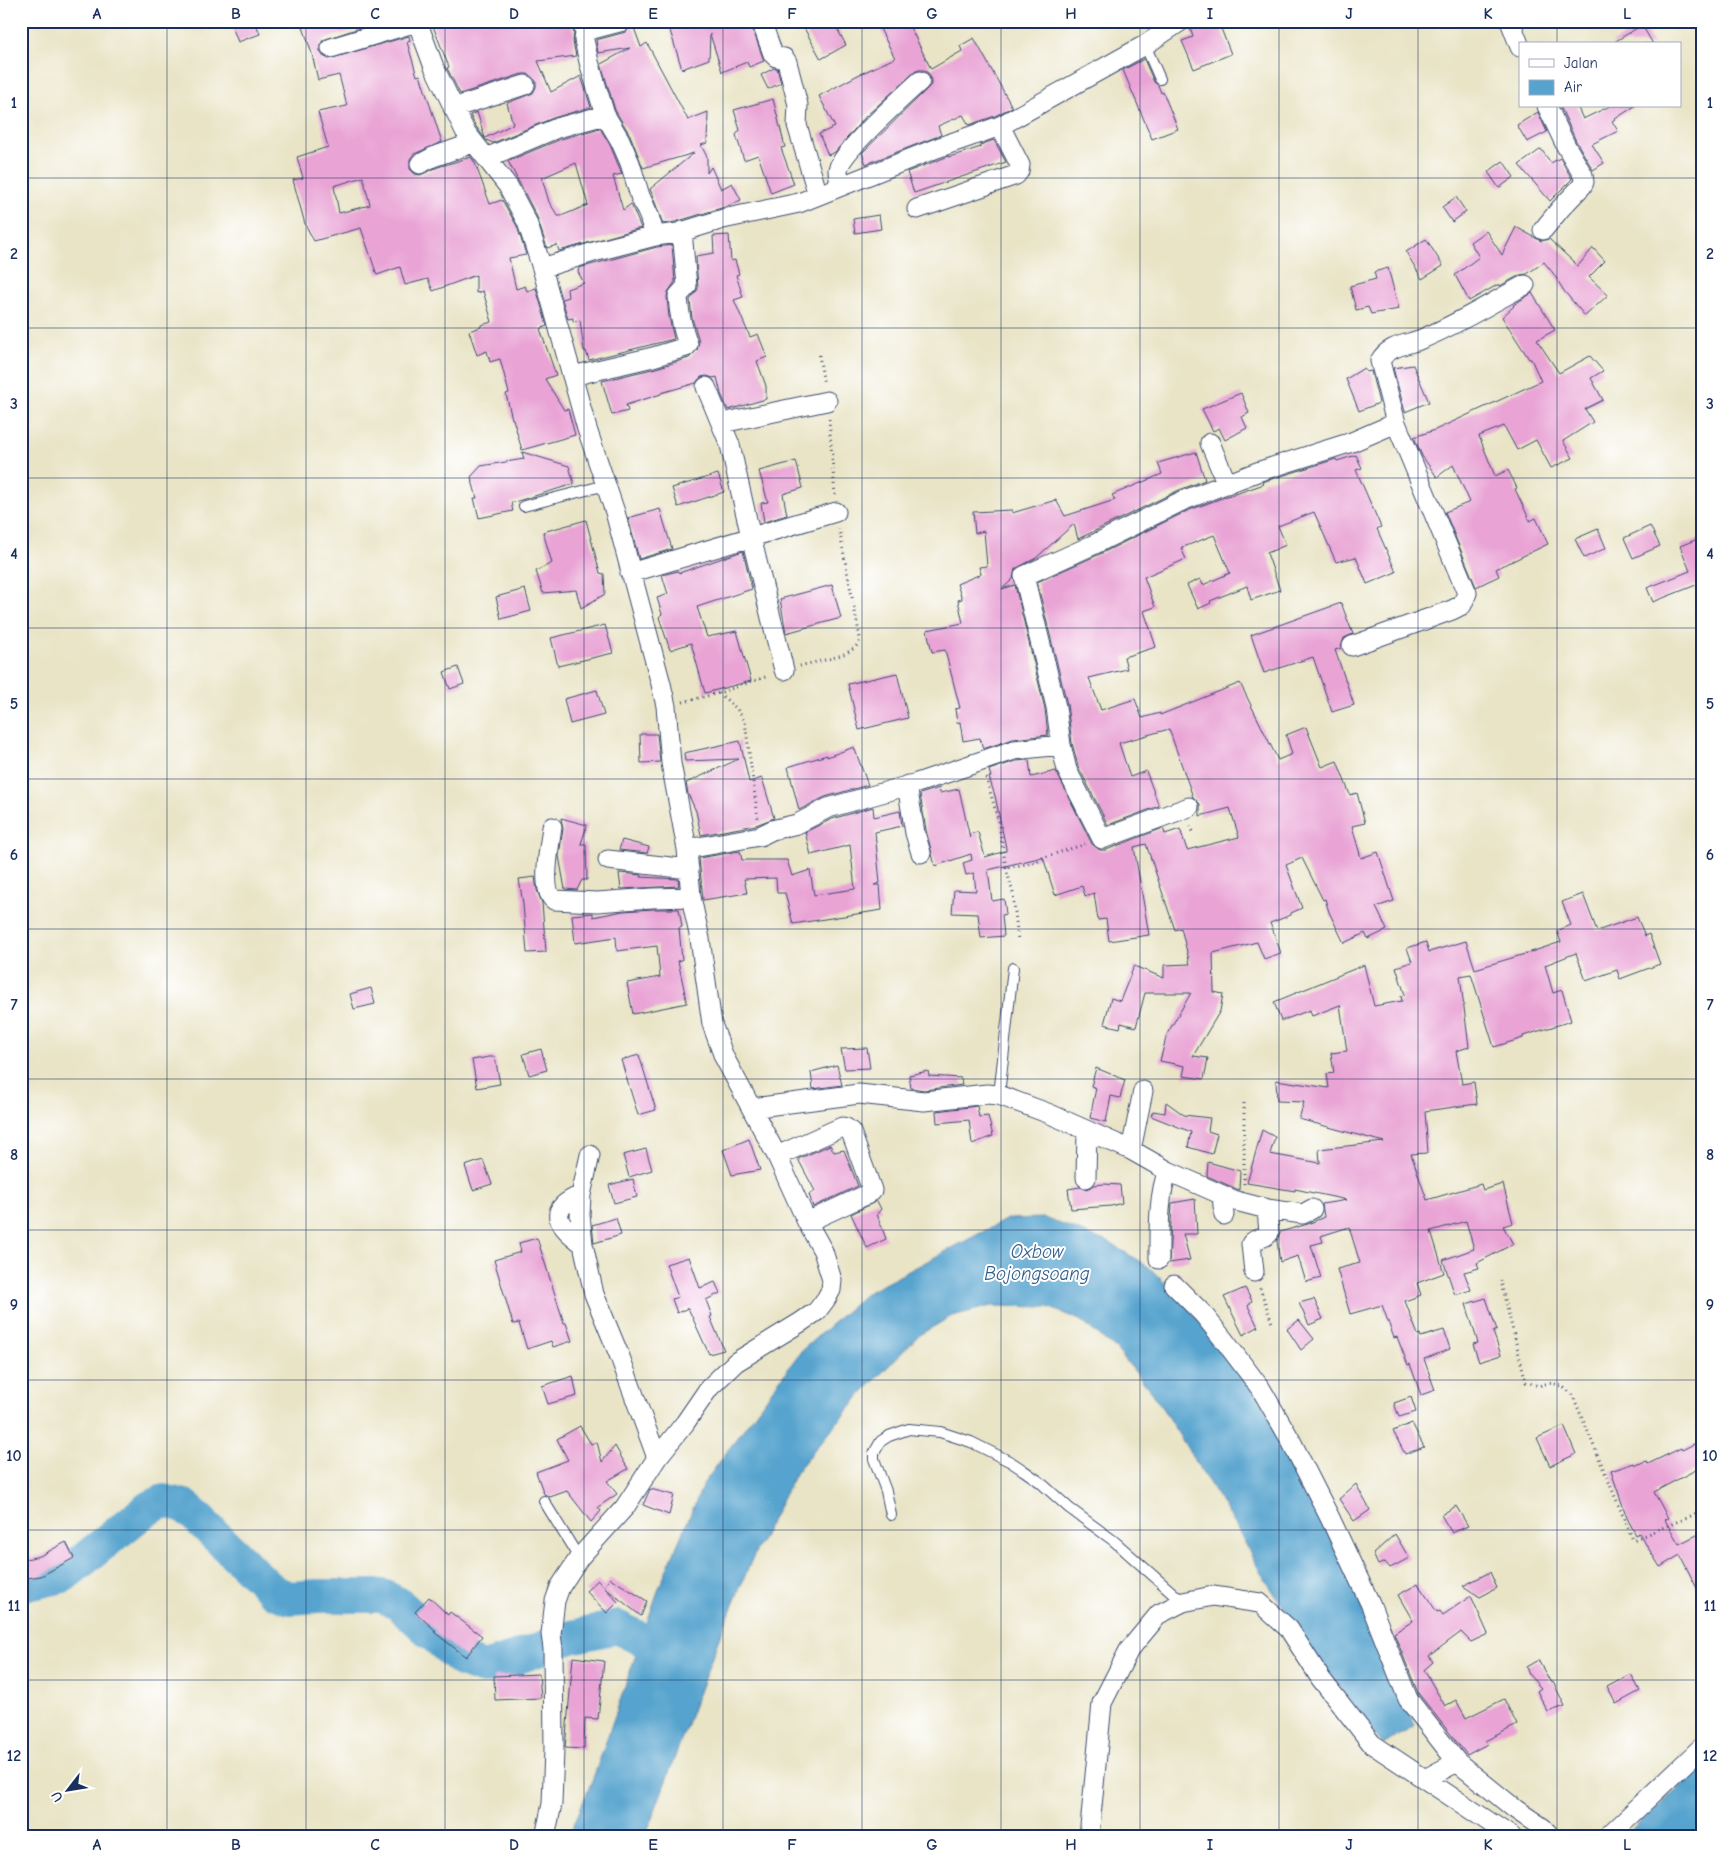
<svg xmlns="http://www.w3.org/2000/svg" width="1724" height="1858" viewBox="0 0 1724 1858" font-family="'Comic Neue',sans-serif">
<rect width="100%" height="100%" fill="#fff"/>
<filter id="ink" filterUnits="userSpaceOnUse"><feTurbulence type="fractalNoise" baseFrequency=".02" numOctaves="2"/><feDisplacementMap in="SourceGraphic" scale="10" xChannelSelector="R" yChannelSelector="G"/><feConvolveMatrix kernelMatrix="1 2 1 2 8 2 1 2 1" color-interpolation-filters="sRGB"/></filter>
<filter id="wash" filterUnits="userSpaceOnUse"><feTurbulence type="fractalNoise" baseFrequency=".0096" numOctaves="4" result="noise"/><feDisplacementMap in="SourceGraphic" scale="20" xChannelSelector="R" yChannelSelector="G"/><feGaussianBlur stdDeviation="1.12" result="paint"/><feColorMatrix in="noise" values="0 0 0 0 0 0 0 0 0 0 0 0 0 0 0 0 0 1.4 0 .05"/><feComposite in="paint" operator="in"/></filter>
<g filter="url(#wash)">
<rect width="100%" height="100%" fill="#e9e4c6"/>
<path fill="#55a3ce" stroke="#386996" d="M1045,1218l65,25 40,25 33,33 74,93 99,194 28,78 31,59 -32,20 -67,-88 -55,-84 -26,-49 -83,-132 -36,-43 -36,-29 -32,-13 -57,-1 -39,10 -33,19 -58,59 -65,78 -44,87 -34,82 -73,196h-76l26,-64 65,-188 44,-102 97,-132 66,-58 140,-74z
M1703,1767v70h-80l5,-5z"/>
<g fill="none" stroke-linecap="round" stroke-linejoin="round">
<path stroke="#55a3ce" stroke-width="34" d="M21,1583h12l30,-7 84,-67 17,-8 21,5 89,86 16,6 28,-2h65l16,8 62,56 23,8 32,-10 55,-21 46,-10 56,28"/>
</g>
<g id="blocks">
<path fill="#e9a4d5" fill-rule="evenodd" d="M230,21h25l5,13 -22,8z
M301,21h80l-58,19 -3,5v6l3,5 6,3 80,-23 1,5 -3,1 10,34 3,-1 22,67 -28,12 -4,5v10l5,5 5,1 18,-8 33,-10 4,6 15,41 12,-4 15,26 9,29 -17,3 7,31 9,-3 2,5 9,-3 11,38 -7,3 16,46 -11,4 19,31 4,-1 7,26 -53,15 -9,-31h-1l-6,-25 3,-1 -9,-34 -10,3 -3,-11 -10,4 -8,-24 12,-4v-2l11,-3 -9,-31 -7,2v-18l-43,16 -5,-12 -23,6 -5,-18 -23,8 -16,-47 -47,13 -9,-17 -12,-44 10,-2 -6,-21 31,-10 -10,-35 29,-6 -8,-31 -21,5 -6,-26zM363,177l7,28 -31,8 -5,-27z
M431,21h139l4,12 -1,9 3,14 -38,5 13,31 30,-16 10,31 -38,11 -60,25 -7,-3 -11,-15 -5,-10 7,-3 8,26 28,-14 -6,-21 26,-10 3,-6v-6l-8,-7h-6l-62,20 -13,-26 2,-1z
M667,21h83l14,40 -15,6 -2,-5 -25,10 -12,-38 -1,25 -27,10z
M812,21h21l13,24 -25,14 -18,-33z
M876,21h31l24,48 31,-18 -2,-5 14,-8 38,69 -17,9 -26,9 -6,-10 -25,11 3,9 -75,29 -4,-11 69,-68v-6l-2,-5 -5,-4h-7l-51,46 -31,36 -7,3 -9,-21 16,-7 -16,-31 39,-21 37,-17z
M1192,21h26l13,33 -37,15 -12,-28 11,-4 -3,-9z
M633,25l8,22 6,-4 41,77 20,-8 -1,31 -6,2 6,12v16l4,-6 10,22 11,-6 9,17 -13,6 -53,16 -12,2 -13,-35 44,-36 -51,15 -13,-33 -15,-25 -14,-46 29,-16 -32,5 -2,-13 30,-8z
M1642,25l11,19h-42z
M1144,59l10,23 4,3 3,8 2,-1 15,37 -26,10 -29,-69z
M774,68h3l4,15 -13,6 -7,-14z
M773,99l12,48 -4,1 13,36 -23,9 -13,-38 -14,5 -8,-25 4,-5 -6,-20z
M1560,106h17l6,13 27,-13h25l-23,15 6,10 -26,13 12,19 -11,7 -17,-29z
M1538,112l9,20 -20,10 -10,-17z
M600,128l10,17 12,29 -9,2 10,34 8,-6 10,24 -82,23 -2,-6 -10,3 -10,-31 -29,-56 53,-22zM576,163l12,42 -27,11h-3l-9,-14 -7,-24z
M994,140l12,22 -92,31 -7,-21 42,-16v1l32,-10 -1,-2z
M1541,149l10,14 9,-5 12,21 -22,22 -31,-36z
M1503,161l11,16 -15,11 -11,-16z
M1456,197l10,15 -14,10 -10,-15z
M879,215l2,14 -26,4 -2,-14z
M1516,227l25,14 8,-2 29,27 15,-18 12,13 -16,16 19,18 -23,21 -21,-25 -11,-18 -9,-11 -17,12 -7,1 -20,11 -1,-2 -30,17 -14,-26 24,-18 -9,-15 16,-11 16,24z
M729,235l2,26 4,-1 4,14 -3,1 7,22 -9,3 16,37 8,-3 9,23 -10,4 9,25v13l-38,11 -7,-16 -4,-17 -4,1 -6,-2 -6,1 -5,6 -35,10v1l-35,11 2,6 -16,4 -10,-34 54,-13 33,-10 8,-8 2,-9 -7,-23 -2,-18 8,-11 -2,-33 18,-3 -1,-17z
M1426,239l17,27 -21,13 -16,-27z
M672,245l3,37 -7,10 -1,5 2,20 5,22 -85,21 -3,-9h-2l-4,-31 -7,2v-4l-5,1 -6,-20 6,-2 -1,-8 17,-6 -6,-11 1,-4 78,-21z
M1388,268l11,41 -28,5 -3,-7 -12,3 -6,-24 26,-7 -2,-7z
M1532,293l23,37 -18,10 22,33 31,-17 13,15 -12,7 12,22 -18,9 8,13 -30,19 10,17 -22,10 -15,-28 -19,10 -13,-24 -25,10 16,40 13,-6 9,18 -2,1 15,32 6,-3 12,26 -52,25 3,7 -23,11 -31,-75 25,-10 -17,-37 -16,12 -15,-21 -8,-19 21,-7 106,-49 -10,-22h-2l-27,-42 12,-11 -1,-1z
M1413,365l16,37 -24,10 -12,-44z
M1364,368l2,4 5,-1 8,32 -20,8 -13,-32z
M1241,393l8,20 -7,4 5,11 -22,12 -6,-12 -6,3 -11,-22z
M522,452l47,14 5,18 -63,19 2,8 -34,7 -5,-20h3l-6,-21 10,-11 43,-7z
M1196,452l9,28 -28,11 -99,48 -4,-15 -38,34 -21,11 -2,10 -11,10 13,-4 30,124 3,26 -35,4 -30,10 -3,-11 -17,3 -3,-19 -3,1 -2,-14 5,-1 -15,-58 -13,2 -5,-22 36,-7 -5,-23 4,-1 -5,-15 24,-10 -2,-7 8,-1 -3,-35 -9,2 -2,-21 39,-2v3l44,-13 9,16 50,-16 -3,-5 50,-21 -4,-11z
M1356,455l6,13 -6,2 25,57 -4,2 19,43 -29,12 -11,-27 -20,5 -22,-50 -36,14 8,19 -19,8 13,37 -29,10 -4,-14 -37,15 1,2 -13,6 -11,-24 13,-6 3,6 27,-12 -16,-38 -33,13 5,11 -42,18 11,30 -11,4 12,36 -32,10 3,12 -38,9 12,32 34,-11 7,19 18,-5v2l80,-32 38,77 14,-6 -6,-19 20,-8 16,40 15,-6 13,34 7,-2 8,30 -13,3 9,32 17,-6 16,49 -18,6 11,23 -19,9 -3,-6 -21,10 -15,-31 -4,-13 -2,1 -21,-42 -16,7 16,43 -11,5v2l-21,8 11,30 -17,6 -7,-17 -44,11 1,39 9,2 -3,17 -27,45 15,2 -4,21 -21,-3 2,-10 -25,-5 7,-27 24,-41h-46l-9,34 -15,-4 -1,5 -16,-4 7,-26 9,3 14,-35 30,12v-13l26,-1 -9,-36 -6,2 -29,-86 -12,3 15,88 -40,6 -3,-22 -8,1 -4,-27 -9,3 -3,-10 -27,9 -12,-38 -55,13 4,31 12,-2 2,15 -4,1 2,21 -23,2 -3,-24 -26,-1 2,-23 22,1 -2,-18 -8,2 -3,-12 9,-3 -1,-6 -36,12 -9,-36 -6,-36 19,-6 1,5 19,-4 11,49 -1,-4 9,-2 7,25 21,-6v-3l-11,-52 -6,-19h2l-2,-7 27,-9 13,-1 2,17 25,-6 36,73 8,6h6l57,-22 2,6 15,-5 7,21 52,-13 -9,-29 -30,8v-12l-7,-7 -24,-68 -50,14 11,34 16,-6 13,35 -51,19 -30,-59 -6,-23 -5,-39 -30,-122 63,-28 87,-43 43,-16v1l34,-12 -2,-2 74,-23 1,2z
M796,461l7,27 -20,6 4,21 -23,7 -3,-19 7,-1 -9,-31z
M718,474l6,18 -46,15 -6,-19z
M660,509l12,40 -33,10 -11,-41z
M586,520l14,53 4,1 1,20 -24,14 -5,-18 -33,3 -7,-22 16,-8 -9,-31z
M1650,526l10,20 -27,12 -9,-20z
M1598,529l8,19 -22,10 -9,-19z
M1703,537v63l-7,-15 -43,17 -6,-14 43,-17 -10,-25z
M743,551l9,38 -55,18 10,30 30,-6 14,50 -46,12 -14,-50 -21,7 -11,-33 3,-3 -5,-16 11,-4 -6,-19 16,-4 1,2z
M832,585l9,33 -55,15 -6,-34z
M525,589l6,22 -30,8 -5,-22z
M1341,603l12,31 -9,4 -3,10 -6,2 19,55 -22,7 -19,-55 -49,16 -13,-38z
M605,625l8,28 -55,13 -7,-28z
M458,667l6,17 -14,5 -6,-17z
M897,673l11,45 -49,12 -11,-46z
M597,690l7,25 -34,9 -6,-25z
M640,734h17l3,28 -19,1z
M740,741l9,41 13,-4 12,40 -18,7 -55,10 -5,-24 -8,-17 -2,-11 53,-24 -54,2 -1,-8z
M854,747l14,38 -43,12 -26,13 -11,-43 39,-12v2z
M873,807l1,10 26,-6 2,15 -27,6 5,51 -6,2h6l2,25 -89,14 -8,-31h-8l-1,-15 -32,1 3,14 -44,7 -4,-42 41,-7 2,9h45l5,16 18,-6 4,25 41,-6 -5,-44 -39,10 -6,-23 27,-13z
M561,818l26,7 -6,19h5l1,36h-5l-5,10 -12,-1 -6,-33 4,-27z
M622,840l27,7 -2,6 -28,-3z
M619,873l23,2 -1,2 37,2 1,7 -58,3z
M535,877l2,13 5,13 4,49 -19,1 -4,-49 -4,-25z
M1583,894l14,37 40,-14 8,19 4,-2 11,30 -40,15 -3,-9 -31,11 -10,-28 -31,12 8,28 9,-3 9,31 -48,15v2l-29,9 -23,-73 -11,2 9,71 -13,4 6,33 12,-2 3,22 -52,7 3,42 -17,1 16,46 54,-16 2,6 20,-6 10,39 -10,3 10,18 -36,19 2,5 -15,4 7,18 -16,5 -12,-35 31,-11 -8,-28 -35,10 13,42 -27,10 4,12 -16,6 13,34 2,-1 1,3 23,-7 6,19 -26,10 11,31 -14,5 -11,-31 -2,1 -11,-28 -3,1 -12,-33 -32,9 -13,-45 23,-6 -11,-36 -28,9 2,6 -12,3 10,33 -15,4 -8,-26 -18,6 -3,-21 3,-9 28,-8 16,-7 -2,-13 25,-4 -52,-11v2l-48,-8 15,-53 13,7 -5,17 50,9 -1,-14 65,-7 -85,-23 5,-17 -27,-1 -1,-21 53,8 -2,-14 7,-1 -3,-20 16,-2 -7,-46 -28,11 -2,-6 -29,11 -7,-19 90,-37 10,41 28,-5 -1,-5 4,-1 -9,-28 16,-5 -5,-14 19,-6 3,10 37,-11 9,28 50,-15 36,-12 -4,-11 14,-6 -9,-23z
M653,909h26l3,18 -3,1 3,32 -4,1 9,42 -54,11 -6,-31 33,-6 -3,-31 -40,5 -1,-14 -41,6 -3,-28 21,-2v4l30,-6z
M371,988l4,16 -21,5 -4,-15z
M867,1048l3,20 -25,1 -4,-20z
M541,1049l6,21 -18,5 -6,-21z
M639,1055l17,55 -18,5 -17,-55z
M489,1057h6l5,27 -23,4 -5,-28z
M837,1065l5,20 -29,4 -2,-17z
M1096,1068l29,12 -5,18 -9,-2 -5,26 -16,-4 6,-30 -5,-2z
M928,1071l1,5 32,2 1,7 -38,5 -13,-2 -2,-13z
M1166,1102l18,13 26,3 -2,13 9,3 -5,20 -24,-7 3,-15 -40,-16 2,-5 12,2z
M977,1106l2,11 9,-1 5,20 -21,8 -3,-24 -32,3 -1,-12z
M749,1139l11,31 -28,5 -9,-25z
M830,1145l4,7 10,-2 14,36 -45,21 -4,-13 6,-3 -17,-32z
M646,1149l6,21 -23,7 -6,-22z
M483,1160l9,24 -19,6 -8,-24z
M1208,1162l32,9 -1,19 -32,-14z
M633,1179l4,18 -23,6 -5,-18z
M1104,1184l16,1 2,18 -11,3 -40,3 -3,-20 12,-2 6,2 8,-4z
M1195,1199l2,35h-14l7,26 -21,3 3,-60z
M877,1201l4,8 -4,5 9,25 -19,9 -16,-34z
M616,1218l5,17 -27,8 -2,-18z
M537,1238l27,85h2l6,18 -19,6 -2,-6 -24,8 -8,-26 -6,1 -19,-64 27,-8 -2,-9z
M689,1257l11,31 15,-6 5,11 -14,7 6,16 -2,1 14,33 -15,4 -21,-46 -11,5 -5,-14 6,-2 -12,-33z
M1245,1288l7,13 -4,5 10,21 -15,8 -19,-38z
M1486,1298l11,32 -4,2 8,23 -22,7 -6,-18 5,-1 -12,-39z
M1314,1299l9,20 -14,6 -10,-22z
M1299,1320l15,19 -13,11 -14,-21z
M573,1376l4,20 -29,8 -6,-18z
M1411,1397l5,15 -17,5 -5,-14z
M1412,1423l12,24 -19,7 -12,-23z
M580,1426l11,18 6,-2 5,20 13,-16 13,23 -21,12 10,13 -19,13 3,4 -10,11 -24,-31 -17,6 -6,-3 -8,-22 32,-12 -11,-21z
M1564,1426l12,28 -26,12 -13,-28z
M1696,1443l7,13v10l-49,26 14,26 -3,2 14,24 24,-12v68l-23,-45 -20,12 -21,-34 -3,2 -9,-17 -16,-47 23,-8 1,2 12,-4 1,3 33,-16 1,2z
M1356,1484l14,26 -16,11 -15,-22z
M650,1489l24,6 -5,20 -26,-10z
M1456,1506l12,20 -16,7 -11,-18z
M1395,1534l14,24 -19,10 -5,-6 -7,3 -5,-11z
M66,1542l8,16 -33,18 -20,3v-19l19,-4z
M1490,1572l7,16 -17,9 -17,-11z
M610,1578l37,23 -6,15 -37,-29 14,15 -11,11 -21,-22 12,-11 6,7z
M1418,1584l19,28 3,-1 3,4 28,-19 17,38 -17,8 -10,-10 -32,24 4,6 -9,8 21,36 11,-6 10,18 38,-19 13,26 -32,16 2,3 -20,11 -49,-62 -24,-60 19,-12 -15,-26z
M429,1597l19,18 2,-3 32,24 -16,21 -32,-25 2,-1 -21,-19z
M573,1657l31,4 -6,58 -13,-1 -1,31 -19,-1z
M1538,1660l13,23 2,-1 12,24 -17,6 -11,-21 4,-3 -12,-13 -3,-8z
M539,1674l2,24 -46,2 -1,-24z
M1631,1674l9,17 -24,13 -9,-17z"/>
</g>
</g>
<g filter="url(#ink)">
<use href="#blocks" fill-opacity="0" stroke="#3a4a6e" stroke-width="1"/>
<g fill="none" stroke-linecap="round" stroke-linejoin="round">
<defs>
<path id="service" d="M1145,45l15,34
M524,506l82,-21
M999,1095l14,-127
M544,1501l35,57
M891,1515l-5,-24 -12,-32v-6l7,-12 8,-5 20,-7 31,3 31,10 40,20 12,8 17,12 29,26 45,33 69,61"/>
<path id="minor" d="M417,21l17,46 31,64 43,55 19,36 15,46 45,161 28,83 46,172 5,22 5,57 16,86 4,48 9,42 12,85 12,33 53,99 30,66 16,29 9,29 -1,10 -5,9 -9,12 -16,11 -65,40 -27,26 -24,35 -28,35 -32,49 -46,51 -19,29 -5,14 -4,33 2,15 1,100 -2,55 -7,33
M581,21l4,10 -1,9 5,22 16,53 15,25 10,23 10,33 9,20 6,20
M761,21l12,33 3,3 8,1 3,4 11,43 -1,20 21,70
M1510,21l10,26
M585,31l38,-10
M331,48l86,-26
M453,108l72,-23
M486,158l71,-30 48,-13
M420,164l13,-7 40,-14
M840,186c0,-5 -2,-11 -2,-16 2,-17 67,-75 82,-89
M917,209l99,-34 3,-4 1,-6 -20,-39
M1543,230l18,-22 21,-22 2,-4 -1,-7 -17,-29 -19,-40
M542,268l55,-17 58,-15 23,-3 45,-14 76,-16 138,-55 63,-22 145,-81 36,-24
M572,376l81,-19 33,-10 2,-3c-6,-16 -9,-30 -10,-48l9,-10 -5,-55
M706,387l24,58 21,92 33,133
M722,423l105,-22
M1210,443l17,41
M630,573l206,-61
M1352,646l100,-36 10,-5 5,-12 -71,-170 -16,-62c8,-15 25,-16 39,-21 36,-14 72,-37 106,-55
M907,785l8,48 6,20
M1189,807l-87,32 -35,-69 -6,-25 -5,-38 -32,-131 71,-32 87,-43 75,-29 95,-30 44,-19
M552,827c-2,17 -12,63 2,73l43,2 55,-4 39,-1
M687,849l73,-13 12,-6 25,-6 31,-16 89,-25 97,-33 47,-5
M608,860l81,9
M752,1108l107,-14 65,7 63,-7 12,1 51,19 81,36 37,21 68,30 31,8 36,5 9,-5
M1131,1150l12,-59
M590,1155l-9,40 -1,20 3,29 11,50 26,63 37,101
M777,1156l65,-29 4,1 5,4 21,58 -4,4 -61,28
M1086,1178l1,-47
M581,1195c-37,15 -22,31 2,49
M1222,1196l2,19
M1159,1259c0,-26 -1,-65 9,-88
M1254,1272l-3,-28c4,-7 13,-4 18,-11l-2,-24
M1174,1285l29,29 21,26 37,49 29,50 40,79 40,85 38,96 49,63 58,47 28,19 8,9
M1425,1779l32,-17
M1089,1837l13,-134 27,-53 30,-36 24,-12 30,-6 47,7 29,26 32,50 51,65 140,93
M1607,1837l96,-91"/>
</defs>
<use href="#service" stroke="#3a4a6e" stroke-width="12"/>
<use href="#minor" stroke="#3a4a6e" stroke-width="21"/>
<path stroke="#3a4a6e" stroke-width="3" stroke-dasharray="1 4" stroke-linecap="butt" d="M819,355l5,29
M829,419l6,76
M800,666c15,-5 58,-9 60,-28l-21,-109
M719,693l18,16 8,13 13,96
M683,702l36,-9 49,-17
M986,778l12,41 8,49 31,-6 5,-4 43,-14
M1190,826l4,7
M1006,868l7,25 5,47
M1244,1184v-84
M1500,1280l26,102 13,4c14,-6 24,-1 34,10l60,144 70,-29
M1260,1288l12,35"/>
<use href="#service" stroke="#fff" stroke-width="10"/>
<use href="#minor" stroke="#fff" stroke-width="19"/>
</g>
</g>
<path fill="none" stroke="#1b2f5e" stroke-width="1" stroke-opacity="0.55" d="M167,21v1816M306,21v1816M445,21v1816M584,21v1816M723,21v1816M862,21v1816M1001,21v1816M1140,21v1816M1279,21v1816M1418,21v1816M1557,21v23M1557,106v1731M21,178h1682M21,328h1682M21,478h1682M21,628h1682M21,779h1682M21,929h1682M21,1079h1682M21,1230h1682M21,1380h1682M21,1530h1682M21,1680h1682"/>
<g text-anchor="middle" stroke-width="4" stroke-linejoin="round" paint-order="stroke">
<g font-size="19" font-style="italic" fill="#325d8b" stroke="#fff">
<text x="1037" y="1258">Oxbow<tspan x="1037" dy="22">Bojongsoang</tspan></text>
</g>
</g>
<rect width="1724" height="1858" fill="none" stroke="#fff" stroke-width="55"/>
<rect x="1519" y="42" width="162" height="65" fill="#ffffff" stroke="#a4acbf"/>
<rect x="1529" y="59" width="25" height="8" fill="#ffffff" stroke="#a4acbf"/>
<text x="1564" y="68" font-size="15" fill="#1b2f5e">Jalan</text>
<rect x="1529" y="80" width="25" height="15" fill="#55a3ce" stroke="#a4acbf"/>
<text x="1564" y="92" font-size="15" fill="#1b2f5e">Air</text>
<g transform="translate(68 1790) rotate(239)" stroke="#ffffff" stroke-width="4" paint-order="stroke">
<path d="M0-4L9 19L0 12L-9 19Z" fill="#1b2f5e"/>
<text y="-8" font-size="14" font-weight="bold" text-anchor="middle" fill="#1b2f5e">U</text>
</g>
<rect x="28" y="28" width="1668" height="1802" fill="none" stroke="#1b2f5e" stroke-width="2"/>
<g font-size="16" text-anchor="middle" font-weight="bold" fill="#1b2f5e">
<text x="97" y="19">A</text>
<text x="236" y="19">B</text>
<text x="375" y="19">C</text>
<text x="514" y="19">D</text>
<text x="653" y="19">E</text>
<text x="792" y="19">F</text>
<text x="932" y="19">G</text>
<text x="1071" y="19">H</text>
<text x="1210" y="19">I</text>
<text x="1349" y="19">J</text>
<text x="1488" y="19">K</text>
<text x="1627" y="19">L</text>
<text x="14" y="108">1</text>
<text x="1710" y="108">1</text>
<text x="14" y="259">2</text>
<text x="1710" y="259">2</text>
<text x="14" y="409">3</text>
<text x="1710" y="409">3</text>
<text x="14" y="559">4</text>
<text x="1710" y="559">4</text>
<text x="14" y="709">5</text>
<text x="1710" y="709">5</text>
<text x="14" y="860">6</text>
<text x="1710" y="860">6</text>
<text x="14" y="1010">7</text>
<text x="1710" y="1010">7</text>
<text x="14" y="1160">8</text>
<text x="1710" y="1160">8</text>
<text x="14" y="1310">9</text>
<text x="1710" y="1310">9</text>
<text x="14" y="1461">10</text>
<text x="1710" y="1461">10</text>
<text x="14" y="1611">11</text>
<text x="1710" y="1611">11</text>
<text x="14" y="1761">12</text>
<text x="1710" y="1761">12</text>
<text x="97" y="1850">A</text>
<text x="236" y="1850">B</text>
<text x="375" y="1850">C</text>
<text x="514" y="1850">D</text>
<text x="653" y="1850">E</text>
<text x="792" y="1850">F</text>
<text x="932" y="1850">G</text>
<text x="1071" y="1850">H</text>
<text x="1210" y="1850">I</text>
<text x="1349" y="1850">J</text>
<text x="1488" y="1850">K</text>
<text x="1627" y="1850">L</text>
</g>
</svg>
